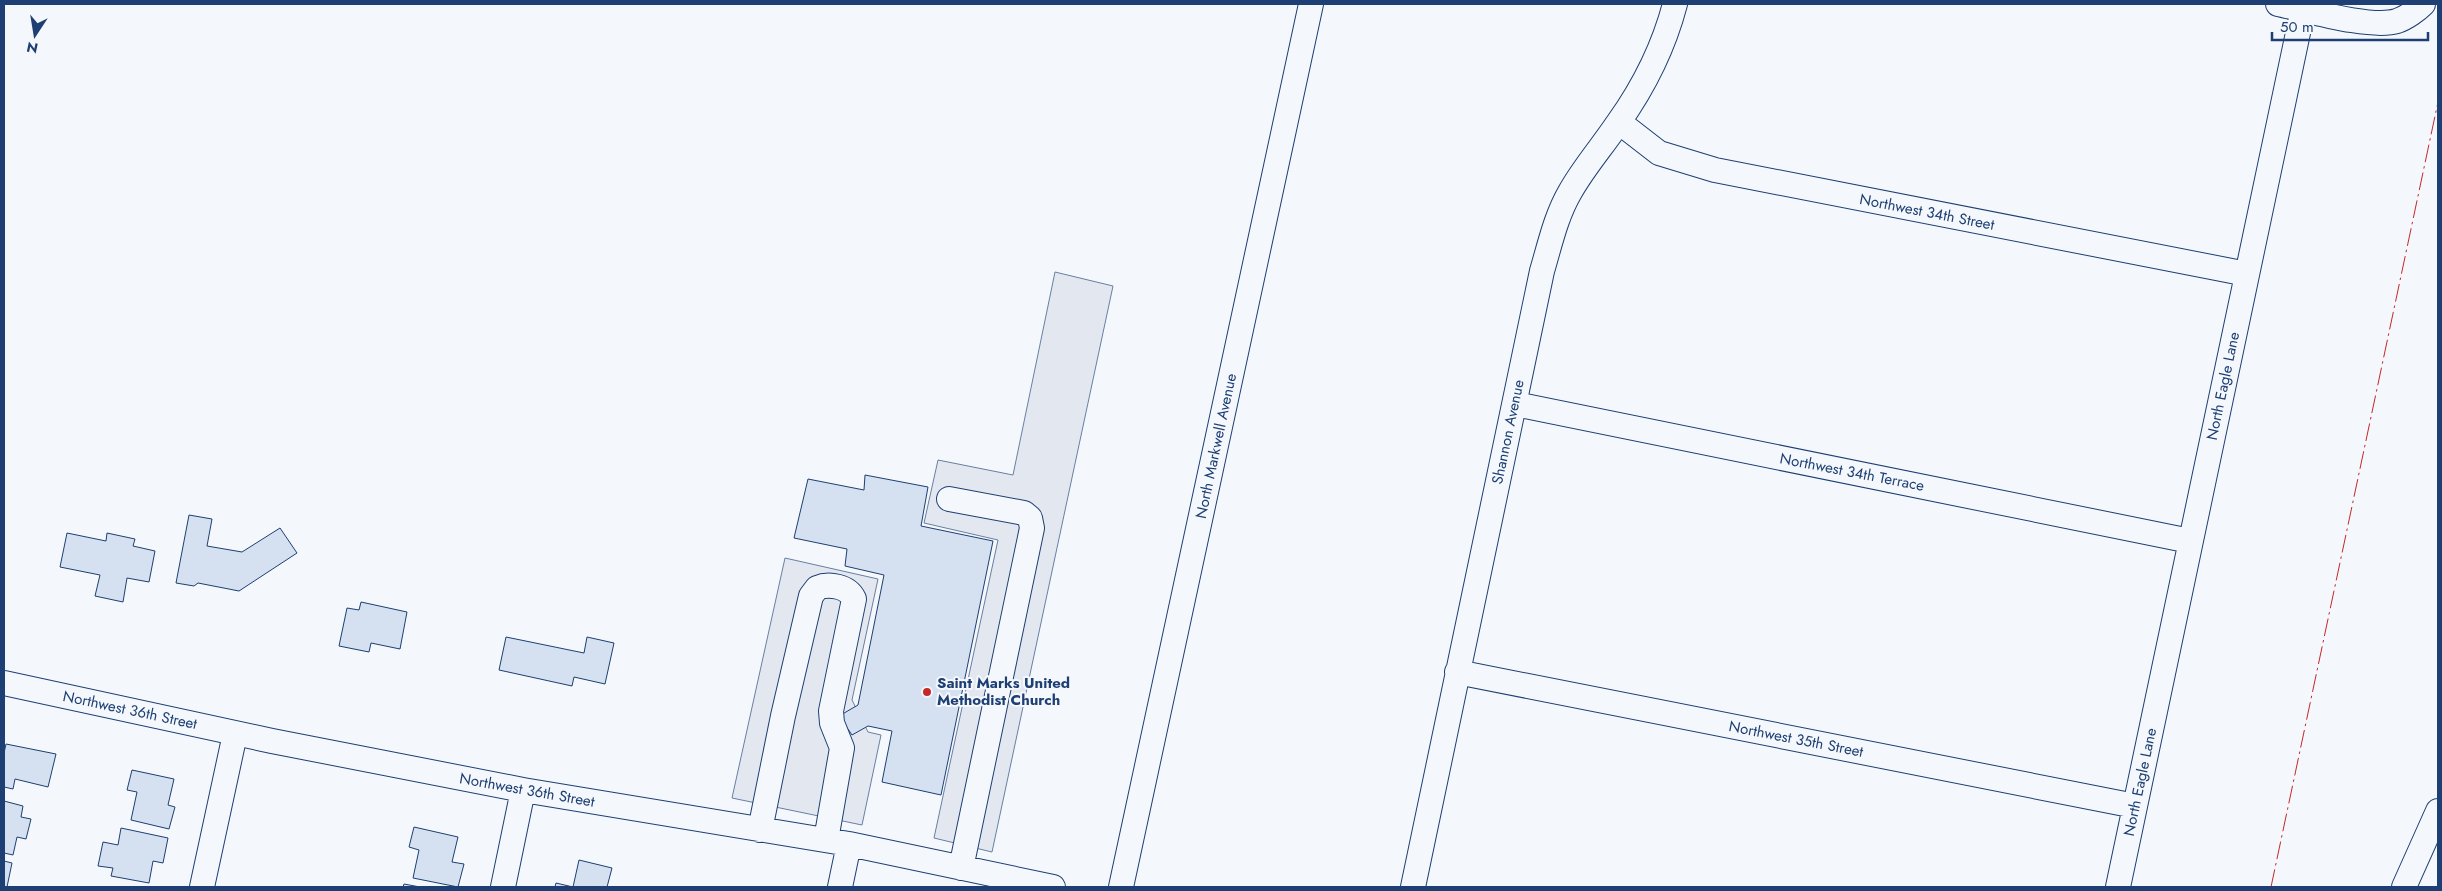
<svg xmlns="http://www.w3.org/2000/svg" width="2442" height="891" viewBox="0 0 2442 891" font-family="Jost,sans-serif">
<rect width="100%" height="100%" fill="#f4f7fb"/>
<path fill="#e3e8f0" stroke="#687fa3" d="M1055,272l58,14 -121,566 -58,-14 64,-298 -74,-17 14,-63 75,15z
M785,558l93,21 -26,121 16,32 13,3 -19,90 -130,-27z"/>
<path fill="#d5e0f0" stroke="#1d3f73" d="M865,475l63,12 -7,39 72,15 -52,254 -59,-13 10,-51 -24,-5 -16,9 -13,-19 19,-11 26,-130 -39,-9 2,-17 -53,-11 14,-59 56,11z
M189,515l23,4 -5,27 35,6 38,-24 17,25 -58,38 -41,-8 -4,3 -18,-3z
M67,533l39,8 1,-8 28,6 -2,7 22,5 -6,31 -22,-4 -4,24 -28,-6 5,-21 -40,-8z
M361,602l46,10 -7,37 -29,-6 -2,9 -30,-6 8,-38 12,2z
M506,637l78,16 3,-16 27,6 -9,41 -31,-7 -2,9 -73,-16z
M6,744l50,10 -8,33 -33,-8 -2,10 -9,-2v-34z
M132,770l42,9 -6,26 7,2 -6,22 -38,-9 6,-28 -10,-2z
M4,801l19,5 -2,11 10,2 -5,20 -9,-2 -4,18 -9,-2z
M414,827l44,10 -6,25 12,2 -6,23 -45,-9 6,-28 -10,-3z
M121,828l47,10 -5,25 -10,-2 -4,22 -38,-7 2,-8 -15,-2 5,-24 15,3z
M579,860l33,8 -5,19h-52l1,-4 17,4z
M4,861l8,2 -5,24h-3z
M404,884l16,3h-17z"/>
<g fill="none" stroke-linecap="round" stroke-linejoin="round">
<defs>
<path id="minor" d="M2278,4c29,6 93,25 119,17 9,-3 20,-11 26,-17
M1619,122l40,31 56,17 532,104
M1515,404l675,137
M949,499l75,14 6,5 2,10 -71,340
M1457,672l678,134
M4,683l268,58 251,49 326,54 204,43
M760,830l23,-114 28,-120 6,-8c12,-5 31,-2 37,11l-23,112 1,12 10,25 -16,92
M202,887l33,-153
M503,887l20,-97
M840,887l9,-43
M1121,887l190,-883
M1413,887l129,-616c8,-27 14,-55 28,-79 14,-25 32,-45 48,-69 25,-35 46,-77 57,-119
M2118,887l185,-878
M2404,887l34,-76"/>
</defs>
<use href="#minor" stroke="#1d3f73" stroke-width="26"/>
<use href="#minor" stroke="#f4f7fb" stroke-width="24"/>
<path stroke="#c62828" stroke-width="1" stroke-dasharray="18 4 2.5 4" stroke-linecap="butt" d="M2271,887l167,-785"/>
</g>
<circle fill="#c62828" stroke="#f4f7fb" stroke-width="2" cx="927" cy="692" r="5"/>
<g text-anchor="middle" stroke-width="4" stroke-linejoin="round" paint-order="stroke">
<g font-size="15" fill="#1d3f73" stroke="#f4f7fb">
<text transform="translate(1927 212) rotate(11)" y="5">Northwest 34th Street</text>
<text transform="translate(2223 386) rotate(-78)" y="5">North Eagle Lane</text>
<text transform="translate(1508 432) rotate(-78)" y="5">Shannon Avenue</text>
<text transform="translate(1216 446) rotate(-78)" y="5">North Markwell Avenue</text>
<text transform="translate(1852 472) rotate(11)" y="5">Northwest 34th Terrace</text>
<text transform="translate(130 710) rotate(12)" y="5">Northwest 36th Street</text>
<text transform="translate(1796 739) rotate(11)" y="5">Northwest 35th Street</text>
<text transform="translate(2140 782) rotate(-78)" y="5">North Eagle Lane</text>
<text transform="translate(527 790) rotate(10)" y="5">Northwest 36th Street</text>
</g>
<g font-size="15" font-weight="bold" fill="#1d3f73" stroke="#f4f7fb" text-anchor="start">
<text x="937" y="688">Saint Marks United<tspan x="937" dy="17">Methodist Church</tspan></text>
</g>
</g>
<rect width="2442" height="891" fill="none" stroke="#1d3f73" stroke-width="10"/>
<g transform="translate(35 35) rotate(192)" stroke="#f4f7fb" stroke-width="4" paint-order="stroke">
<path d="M0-4L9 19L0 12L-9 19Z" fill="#1d3f73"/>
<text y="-8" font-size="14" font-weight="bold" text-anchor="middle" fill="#1d3f73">N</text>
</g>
<path d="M2272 32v8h156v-8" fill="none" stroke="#1d3f73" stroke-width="2.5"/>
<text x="2280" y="32" font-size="15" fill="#1d3f73" stroke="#f4f7fb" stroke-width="4" paint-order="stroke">50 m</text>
</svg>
